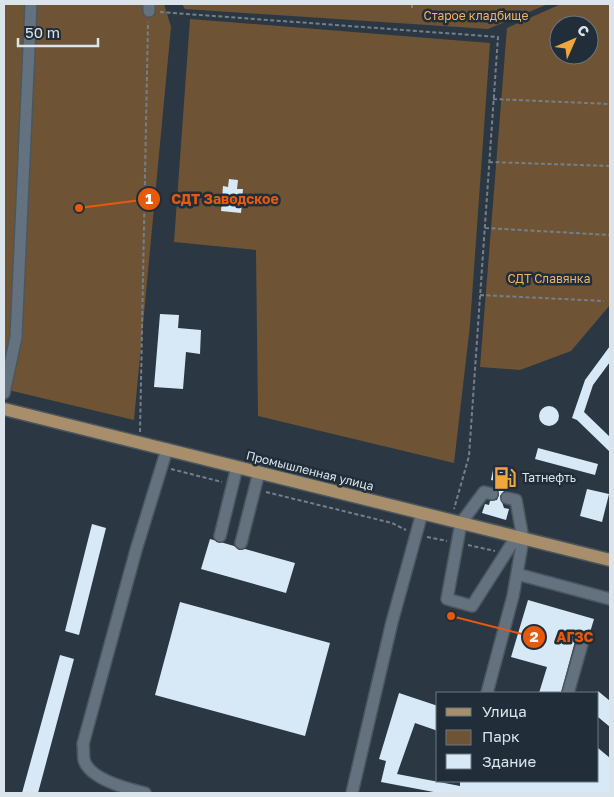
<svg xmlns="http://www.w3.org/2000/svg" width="614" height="797" viewBox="0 0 614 797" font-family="'Golos Text',sans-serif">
<rect width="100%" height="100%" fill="#2b3843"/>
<path fill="#6e5435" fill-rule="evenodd" d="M4,4h160l7,23 -37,393 -130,-31z
M182,4h366l-60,25 -303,-20z
M561,4h49v301l-39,46 -51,19 -40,-3 27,-339zM559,25h30v30h-30z
M190,19l300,24 -20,282 -16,138 -196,-47 -2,-166 -82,-8z"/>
<path fill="#d7e8f6" d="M229,179l9,1 -1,9h6l-2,24 -20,-2 2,-25 5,1z
M160,314l19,1 -1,13 23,2 -1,24 -14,-2 -3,37 -29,-2z
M610,346v16l-17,23 -9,27 26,25v15l-33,-32 -5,-2 13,-38z
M539 416a10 10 0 1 1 20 0a10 10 0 1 1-20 0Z
M538,448l60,16 -3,11 -60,-16z
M493,470l24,6 -3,10 -4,-1 -1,6h-5l-4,5 4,12 5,1 -3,11 -24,-7 3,-9 4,1 1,-4 7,-1 2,-5 -1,-6 -4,-2 2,-6 -5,-1z
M587,489l22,5 -7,28 -22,-6z
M92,524l14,4 -27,107 -14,-4z
M210,539l24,7 5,4 6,-1 50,14 -9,30 -85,-24z
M528,600l66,19 -6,20 -9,-3 -4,5 -14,52h-22l8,-26 -36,-10z
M180,602l150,41 -25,93 -150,-41z
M60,655l14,4 -36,134h-16z
M598,691l12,10v26l-12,-10z
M399,693l39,13v25l-23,-8 -18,51 63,12v-5h138v-33l12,10v35h-171l-58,-11 5,-21 -7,-2z"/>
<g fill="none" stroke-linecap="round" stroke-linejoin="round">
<defs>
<path id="minor" d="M149,11v-7
M4,393l12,-56 15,-333
M492,494l-8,-2 -23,31 -14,76 25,7 44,-69
M220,536l17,-69
M241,543l18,-71
M517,574l93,25
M487,693l26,-97 10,-57 -7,-39 -9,-2
M568,693l14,-49
M145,793c-17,-4 -56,-14 -61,-33 -1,-5 0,-11 -1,-16l53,-194 31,-101
M352,793l40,-171 30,-109"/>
<path id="major" d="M4,409l606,151"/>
</defs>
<use href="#minor" stroke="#4b565f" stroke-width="14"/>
<use href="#major" stroke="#4b565f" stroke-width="15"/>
<path stroke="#757f89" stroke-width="2" stroke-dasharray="4 2.5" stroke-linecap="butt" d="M412,8v-4
M160,12l338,25 -29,419 -15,53
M493,99l117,5
M489,162l121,4
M485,228l125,7
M480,295l124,6
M140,432l8,-410
M171,469l51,13
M266,492l126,31 14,7
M427,537l20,4
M468,545l27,6"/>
<use href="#minor" stroke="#63727e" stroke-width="11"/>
<use href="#major" stroke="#a88e6a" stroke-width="12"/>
</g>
<defs>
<symbol id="fuel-bare" viewBox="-9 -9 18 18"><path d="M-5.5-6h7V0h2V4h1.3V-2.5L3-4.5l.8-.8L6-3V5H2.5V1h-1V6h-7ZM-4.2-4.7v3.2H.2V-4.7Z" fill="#f0a63f" stroke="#212e39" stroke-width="2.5" paint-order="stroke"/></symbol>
</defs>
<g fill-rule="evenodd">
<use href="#fuel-bare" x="489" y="462" width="32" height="32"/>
</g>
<g text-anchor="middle" stroke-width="5" stroke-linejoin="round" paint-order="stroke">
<g font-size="12" fill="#f1b263" stroke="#212e39">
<text x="476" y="20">Старое кладбище</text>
<text x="549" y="283">СДТ Славянка</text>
</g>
<g font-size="12" fill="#dce4eb" stroke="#212e39">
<text transform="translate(310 471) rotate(14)" y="4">Промышленная улица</text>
</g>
<g font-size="12" fill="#dce4eb" stroke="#212e39" text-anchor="start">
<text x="522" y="482">Татнефть</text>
</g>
</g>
<path fill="none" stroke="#e8590c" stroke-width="2" d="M79 208L149 199M451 616L534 637"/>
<g fill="#e8590c" stroke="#212e39" stroke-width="2">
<circle cx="79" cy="208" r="5"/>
<circle cx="451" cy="616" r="5"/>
<circle cx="149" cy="199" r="12"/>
<circle cx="534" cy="637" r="12"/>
</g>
<g font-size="15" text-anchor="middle" font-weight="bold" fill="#fff">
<text x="149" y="204">1</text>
<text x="534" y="642">2</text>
</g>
<g font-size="14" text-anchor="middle" font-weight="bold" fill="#e8590c" stroke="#212e39" stroke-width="5" stroke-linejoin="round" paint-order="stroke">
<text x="225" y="204">СДТ Заводское</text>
<text x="575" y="642">АГЗС</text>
</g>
<rect width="614" height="797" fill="none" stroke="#dce4eb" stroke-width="10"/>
<rect x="436" y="692" width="162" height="90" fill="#212e39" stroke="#6c7780"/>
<rect x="446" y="708" width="25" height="8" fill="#a88e6a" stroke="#6c7780"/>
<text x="482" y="717" font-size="15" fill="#dce4eb">Улица</text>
<rect x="446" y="730" width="25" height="15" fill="#6e5435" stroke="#6c7780"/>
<text x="482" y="742" font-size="15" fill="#dce4eb">Парк</text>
<rect x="446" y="754" width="25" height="15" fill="#d7e8f6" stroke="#6c7780"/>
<text x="482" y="767" font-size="15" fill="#dce4eb">Здание</text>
<g transform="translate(574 40) rotate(45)"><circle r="24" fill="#212e39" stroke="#6c7780"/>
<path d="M0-4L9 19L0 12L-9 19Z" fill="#f0a63f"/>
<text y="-8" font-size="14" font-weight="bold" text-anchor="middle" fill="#dce4eb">С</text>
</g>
<path d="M18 38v8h80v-8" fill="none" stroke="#dce4eb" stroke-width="2.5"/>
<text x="25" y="38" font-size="15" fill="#dce4eb" stroke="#212e39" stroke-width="4" paint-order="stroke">50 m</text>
</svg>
